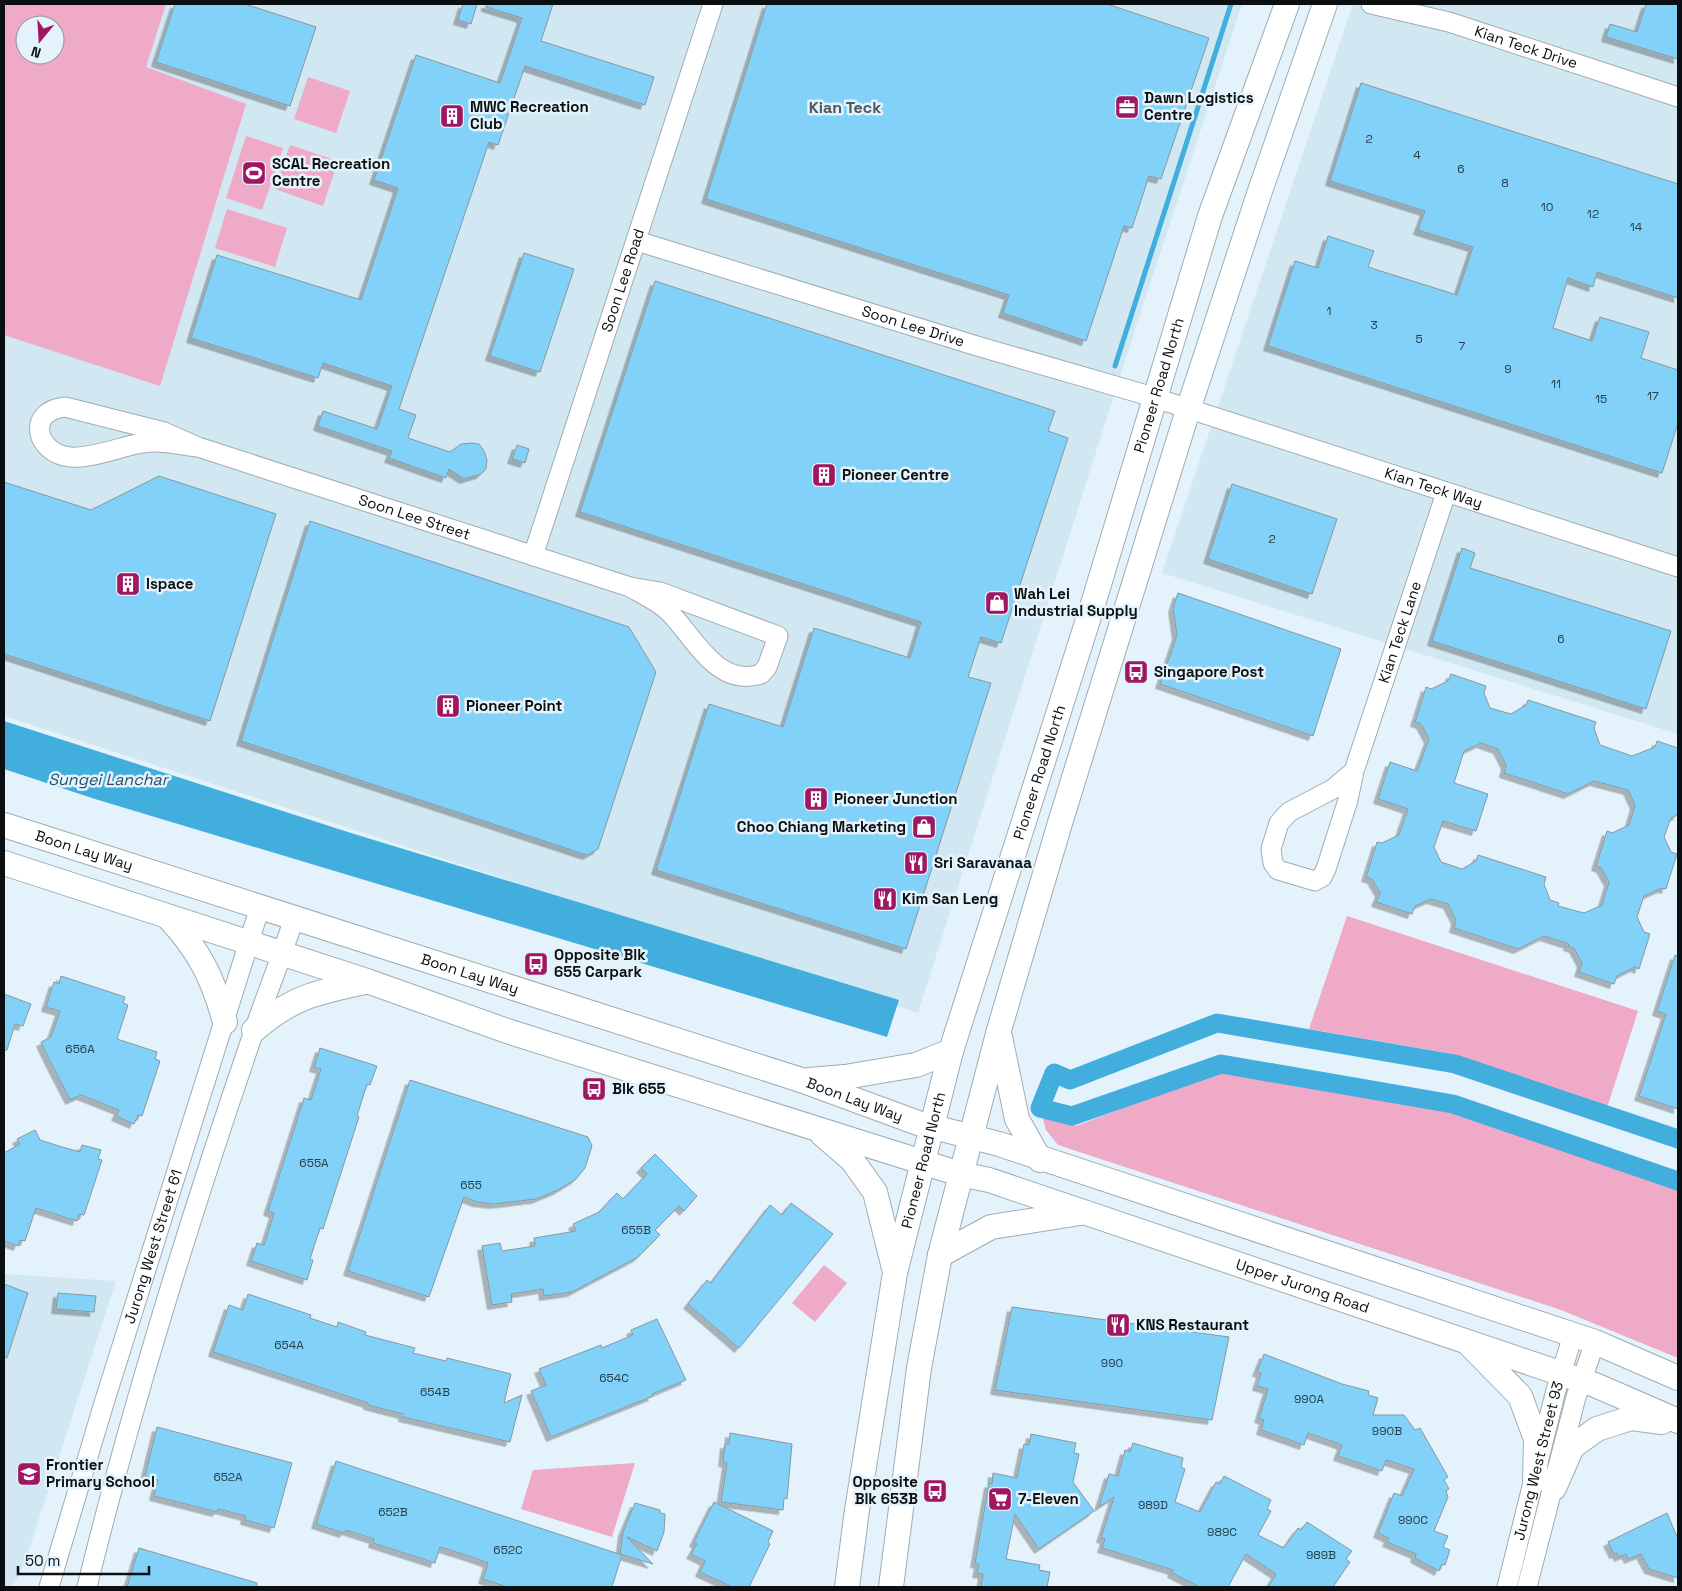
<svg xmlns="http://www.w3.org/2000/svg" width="1682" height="1591" viewBox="0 0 1682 1591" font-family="'Space Grotesk',sans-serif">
<defs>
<filter id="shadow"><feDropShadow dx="-4.5" dy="4.5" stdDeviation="0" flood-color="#0004"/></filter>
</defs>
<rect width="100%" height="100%" fill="#e4f3fb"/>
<path fill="#d1e7f2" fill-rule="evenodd" d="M4,4h1238l-120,366 -204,643 -914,-297zM25,25h30v30h-30z
M1353,4h325v730l-516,-161z
M4,1274l112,7 -91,281 -7,16 -9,9h-5z"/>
<path fill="#eeaac6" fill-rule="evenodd" d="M4,4h162l-20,63 100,37 -86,282 -156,-51zM25,25h30v30h-30z
M308,77l42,14 -14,42 -42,-14z
M246,136l37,12 -21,62 -36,-12z
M290,145l48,16 -15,45 -48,-17z
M227,209l60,19 -12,39 -60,-19z
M1347,916l291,95 -31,97 -160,-55 -138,-24z
M1221,1071l237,42 220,75v170l-117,-48 -503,-165 -12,-15 -5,-19 35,15z
M824,1265l23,18 -32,39 -23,-19z
M635,1463l-23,74 -91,-28 12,-39z"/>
<path fill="#41aede" d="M4,721l347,112 548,167 -12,37 -792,-238 -91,-30z"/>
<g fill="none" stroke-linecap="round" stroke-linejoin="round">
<path stroke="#41aede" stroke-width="5" d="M1115,366l116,-362"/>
<path stroke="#41aede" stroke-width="19" d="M1678,1139l-223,-75 -238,-41 -147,57 -16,-7 -14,35 32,8 149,-52 232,40 225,77"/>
</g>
<path fill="#81d1f8" stroke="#89979e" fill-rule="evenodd" filter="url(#shadow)" d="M175,4h70l71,23 -26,79 -134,-44z
M463,4h14l-6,20 -13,-4z
M486,4h67l-12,37 113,36 -9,28 -120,-39 -27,79 -9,-3 -90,267 17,6 -8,23 42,14 11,-8 11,-1 7,1 5,7 3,9 -1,9 -5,5 -17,5 -15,-10 -3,9 -57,-20 3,-7 -74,-25 5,-15 54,18 15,-43 -69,-23 -5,15 -127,-40 26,-83 144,45 37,-112 -24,-8 42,-125 84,28 22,-65 -36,-11z
M767,4h340l102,34 -48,141 -12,-3 -17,52 -8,-2 -38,115 -83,-28 6,-18 -303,-96z
M1646,4h32v55l-72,-22 4,-13 27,8z
M1361,83l317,101v114l-81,-26 -4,15 -25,-9 -15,50 39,13 8,-24 49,15 -8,26 37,12v53l-16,50 -394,-127 27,-85 23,7 10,-32 46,15 -6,16 89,28 16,-48 -55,-17 7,-19 -95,-30z
M524,253l50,16 -34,103 -50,-16z
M655,281l400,130 -7,20 20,7 -67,205 -20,-6 -13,40 23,6 -85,266 -250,-79 53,-166 74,23 31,-99 96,30 11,-36 -341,-110z
M517,445l12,4 -4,14 -13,-4z
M159,476l117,38 -66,207 -206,-67v-172l87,28z
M1232,484l105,35 -25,75 -104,-35z
M310,521l319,106 27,45 -58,177 -11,6 -346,-114z
M1462,548l13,5 -5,15 201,63 -25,78 -214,-68z
M1178,593l163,56 -28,87 -153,-52 17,-49 -4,-27z
M1451,674l35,12 -2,7 6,15 21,6 15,-9 2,-5 68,22 -2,6 6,17 32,11 23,-9 2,-6 21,7v67l-7,3 -7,19 7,15 6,2 -11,35 -4,-1 -18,8 -7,21 7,15 6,2 -11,35 -4,-2 -18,9 -3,8 -35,-12 3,-9 -8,-15 -6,-2 1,-2 -25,-8 -26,13 -64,-21 2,-8 -8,-16 -17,-5 -16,7 -3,8 -36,-12 4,-9 -8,-14 -6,-2 11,-35 5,1 17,-8 9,-26 -30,-10 12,-37 27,9 12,-32 -8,-15 -6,-2 11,-35 5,2 17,-8zM1481,743l17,6 8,16 -2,8 64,21 26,-13 34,9 7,15 -6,20 -17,8 -5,-2 -11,35 5,2 8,14 -7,23 -18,8 -26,-7 1,-3 -9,-3 -6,-16 2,-7 -68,-22 -2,6 -14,8 -21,-7 -7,-15 9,-26 33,10 12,-37 -34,-11 10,-32z
M1675,955l3,1v153l-39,-13 27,-82 -9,-3z
M61,976l64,21 -2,6 5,2 -11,34 40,13 -2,7 5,2 -13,40 -5,15 -4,-1 -4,9 -18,-8 3,-6 -38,-15 -11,5 -21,-41 -8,-17 10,-5 9,-26 -14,-4 8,-25 5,2z
M4,994l27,10 -8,22 -8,-2 -8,26h-3z
M320,1048l57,18 -7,19 -3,-1 -10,32 2,1 -36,112 -3,-1 -10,31 3,1 -6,20 -56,-19 6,-18 7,2 8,-25 2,-7 -6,-2 36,-113 7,2 10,-31 -7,-2z
M410,1080l178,57 4,9 -7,22 -9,11 -18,11 -22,9 -42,5 -17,-2 -13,-5 -35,100 -81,-26z
M35,1130l5,10 19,6 21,6 2,-7 19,5 -3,9 4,1 -18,55 -5,-1 -2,7 -41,-13 -11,33 -5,-1 -2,6 -14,-5v-88l16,-9 -3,-5z
M655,1154l42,42 -13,15 -5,-5 -24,24 5,5 -22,22 -66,35 -28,4 -1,-7 -19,3 -13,2 1,8 -20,3 -10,-59 18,-3 2,8 33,-5 -1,-8 42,-7 -3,-7 26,-12 18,-19 6,6 24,-25 -6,-6z
M791,1203l42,31 -94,114 -51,-44 19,-24 4,3 59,-78 12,10z
M4,1284l24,9 -21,65 -3,-1z
M58,1293l38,3 -2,16 -38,-3z
M248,1294l63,21 -1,3 27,9 1,-5 28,10 -1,3 50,13 -2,5 33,8 1,-3 64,16 -7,29 18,-8 -12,47 -107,-25v-3l-35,-9v-2l-155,-51 16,-47 14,5z
M1012,1307l217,30 -17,83 -217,-30z
M657,1319l29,61 -34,14 1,2 -102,41 -20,-46 15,-6 -7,-16 62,-24 1,3 31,-13 -2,-5z
M1264,1354l78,30 27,7 -1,4 10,3 -5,17h31l11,15 5,-2 28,49 -4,3 5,9 -3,2 2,6 -14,34 14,5 -5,11 7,3 -5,15 -3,-1 -3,7 -24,-13 1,-4 -29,-12 2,-4 -11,-5 16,-40 8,3 12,-27 -28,-9 -4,11 -44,-15 4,-11 -5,-2 -29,-10 -4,12 -43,-15 3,-10 -5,-2 9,-29 -11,-3 4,-13 -4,-1z
M157,1427l135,36 -18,65 -29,-8 1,-4 -28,-7 -1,3 -63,-16 4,-16 -13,-4z
M730,1433l62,11 -5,55 -3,-1 -1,12 -62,-8 6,-39 -4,-1 2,-18h4z
M1031,1434l45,9 -2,10 5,1 -6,28 21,29 -55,38 -24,-35 -9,45 34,6 -1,5 11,2 -3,15h-66l2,-13 -6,-1 2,-9 -4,-1 14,-80 3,1 1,-11 24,5 7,-34 5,1z
M1133,1443l50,15 -2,9 4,2 -10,33 25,10 16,-30 4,2 4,-8 47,24 -4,9 4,2 -13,24 26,13 14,-20 3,2 6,-8 45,29 -6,8 4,3 -17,25h-65l8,-13 -30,-20 -18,33h-28l-28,-14 1,-3 -71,-22 3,-9 -4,-1 13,-41 -15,10 10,-33 9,2 7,-26 5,2z
M336,1461l286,94 -10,32h-105l-24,-8 5,-16 -13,-5 -35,-11 -5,16 -62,-20 1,-4 -28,-9 -2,3 -28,-9z
M714,1502l59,29 -5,11 2,2 -21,43h-17l-32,-15 5,-11 -14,-7 6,-10 -3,-2z
M635,1503l25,7v3l5,1 -1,18 -7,19 -30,-14 26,27 -33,-10 3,-22z
M1667,1513l11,26v39l-29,-9 -8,-15 -12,5 -3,-5 -7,3 -2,-4 -3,1 -6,-12z
M139,1548l118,35v4h-130z"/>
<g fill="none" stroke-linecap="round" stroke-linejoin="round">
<defs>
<g id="minor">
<path id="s1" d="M1371,4l78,18 229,75"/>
<path id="s2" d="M637,241l340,105 166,48 535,173"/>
<path id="s3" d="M198,447c-19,-2 -41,-8 -61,-3 -19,4 -49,15 -67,13 -35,-4 -44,-46 -5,-50l99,25 34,15 432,140 30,5 118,44 -11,31 -6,7c-45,15 -68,-40 -94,-64 -10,-9 -25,-16 -37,-23"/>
<path id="s4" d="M533,556l180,-552"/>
<path id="s5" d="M1354,771l-21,18 -44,23 -10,11 -8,26 2,14 5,7 37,11 7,-4 4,-8 22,-69 6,-29 92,-278"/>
<path id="s6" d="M49,1587l55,-184 156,-496"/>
<path d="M87,1587c46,-187 104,-373 167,-556 13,-38 28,-75 40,-113"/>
<path id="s7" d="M1507,1587l49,-197 17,-55"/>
<path d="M1527,1587l49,-190 19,-55"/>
</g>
<g id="major">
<path id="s8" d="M4,825l797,255 117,43 81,21 596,198 83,36"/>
<path id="s9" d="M4,863l363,118 140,50 453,143 29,6 606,205 83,36"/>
<path d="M168,917c31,33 45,61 57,105"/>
<path d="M254,1030c38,-33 63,-38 111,-48"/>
<path d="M1000,1037l17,82 23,41"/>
<path d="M809,1080l36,-3 71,-12 35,-14"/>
<path d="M823,1135l29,25 23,32 19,76"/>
<path d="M940,1255l51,-28 89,-14"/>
<path d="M1470,1345l50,51 16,43 -1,41"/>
<path d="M1554,1488l18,-41 25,-18 34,-11 31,4"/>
<path id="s10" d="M847,1587l10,-77 38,-237 56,-222 142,-447 117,-388 77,-212"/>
<path d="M891,1587l28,-219 21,-113 59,-225 61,-207 128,-413 71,-216 66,-190"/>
</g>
</defs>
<use href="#minor" stroke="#9eacb3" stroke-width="21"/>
<use href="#major" stroke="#9eacb3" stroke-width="26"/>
<use href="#minor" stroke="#fff" stroke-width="19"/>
<use href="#major" stroke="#fff" stroke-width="24"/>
</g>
<defs>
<symbol id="office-square" viewBox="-11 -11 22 22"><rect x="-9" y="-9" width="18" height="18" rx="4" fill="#9f1663" stroke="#e4f3fb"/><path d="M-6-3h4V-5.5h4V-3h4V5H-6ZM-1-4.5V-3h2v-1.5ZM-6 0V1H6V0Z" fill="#fff"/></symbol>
<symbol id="building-square" viewBox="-11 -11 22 22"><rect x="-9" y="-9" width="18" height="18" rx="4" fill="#9f1663" stroke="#e4f3fb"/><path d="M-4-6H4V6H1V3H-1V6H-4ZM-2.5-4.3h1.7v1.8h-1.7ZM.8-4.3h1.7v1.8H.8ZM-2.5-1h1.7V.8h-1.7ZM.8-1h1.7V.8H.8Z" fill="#fff"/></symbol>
<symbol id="stadium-square" viewBox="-11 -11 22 22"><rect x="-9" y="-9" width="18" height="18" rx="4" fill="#9f1663" stroke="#e4f3fb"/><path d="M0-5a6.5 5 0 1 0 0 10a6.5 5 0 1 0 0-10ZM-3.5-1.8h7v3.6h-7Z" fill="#fff"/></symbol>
<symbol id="shop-square" viewBox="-11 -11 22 22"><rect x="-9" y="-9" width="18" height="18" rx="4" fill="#9f1663" stroke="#e4f3fb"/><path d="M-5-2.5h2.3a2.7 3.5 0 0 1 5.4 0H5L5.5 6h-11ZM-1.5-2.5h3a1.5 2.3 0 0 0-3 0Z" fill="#fff"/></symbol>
<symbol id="bus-square" viewBox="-11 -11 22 22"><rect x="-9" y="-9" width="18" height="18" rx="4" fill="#9f1663" stroke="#e4f3fb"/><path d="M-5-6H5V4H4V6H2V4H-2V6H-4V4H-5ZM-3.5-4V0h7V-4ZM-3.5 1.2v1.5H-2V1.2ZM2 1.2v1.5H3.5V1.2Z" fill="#fff"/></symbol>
<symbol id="restaurant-square" viewBox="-11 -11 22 22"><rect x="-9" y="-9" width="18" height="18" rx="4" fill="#9f1663" stroke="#e4f3fb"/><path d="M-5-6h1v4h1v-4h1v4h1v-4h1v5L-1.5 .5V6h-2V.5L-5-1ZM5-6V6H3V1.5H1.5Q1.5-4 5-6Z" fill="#fff"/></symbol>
<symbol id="school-square" viewBox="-11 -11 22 22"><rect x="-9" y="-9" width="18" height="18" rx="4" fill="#9f1663" stroke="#e4f3fb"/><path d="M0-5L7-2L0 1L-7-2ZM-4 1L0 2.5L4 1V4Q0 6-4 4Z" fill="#fff"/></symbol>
<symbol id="supermarket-square" viewBox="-11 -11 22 22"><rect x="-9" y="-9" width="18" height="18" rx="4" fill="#9f1663" stroke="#e4f3fb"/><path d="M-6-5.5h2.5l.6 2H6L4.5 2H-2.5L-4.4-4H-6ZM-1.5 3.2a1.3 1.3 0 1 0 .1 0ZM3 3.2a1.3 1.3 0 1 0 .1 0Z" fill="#fff"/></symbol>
</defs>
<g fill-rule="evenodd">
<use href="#office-square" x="1113" y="93" width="28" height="28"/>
<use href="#building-square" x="438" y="102" width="28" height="28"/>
<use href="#stadium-square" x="240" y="159" width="28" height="28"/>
<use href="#building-square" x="810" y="461" width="28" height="28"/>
<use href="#building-square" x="114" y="570" width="28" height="28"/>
<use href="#shop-square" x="983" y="589" width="28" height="28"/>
<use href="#bus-square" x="1122" y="658" width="28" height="28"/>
<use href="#building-square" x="434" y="692" width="28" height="28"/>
<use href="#building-square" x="802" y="785" width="28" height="28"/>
<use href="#shop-square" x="910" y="813" width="28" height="28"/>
<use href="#restaurant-square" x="902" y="849" width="28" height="28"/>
<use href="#restaurant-square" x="871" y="885" width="28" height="28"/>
<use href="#bus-square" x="522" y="950" width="28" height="28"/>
<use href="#bus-square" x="580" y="1075" width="28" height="28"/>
<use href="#restaurant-square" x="1104" y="1311" width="28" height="28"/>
<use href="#school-square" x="15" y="1460" width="28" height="28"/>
<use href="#bus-square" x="921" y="1477" width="28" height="28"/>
<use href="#supermarket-square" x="986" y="1485" width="28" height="28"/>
</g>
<g text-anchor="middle" stroke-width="5" stroke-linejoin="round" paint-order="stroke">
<g font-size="12" fill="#28404b">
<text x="1369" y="143">2</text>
<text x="1417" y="159">4</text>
<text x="1461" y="173">6</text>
<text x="1505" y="187">8</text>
<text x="1547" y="211">10</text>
<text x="1593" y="218">12</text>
<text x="1636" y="231">14</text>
<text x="1329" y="315">1</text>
<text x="1374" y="329">3</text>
<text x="1419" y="343">5</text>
<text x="1462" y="350">7</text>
<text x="1508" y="373">9</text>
<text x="1556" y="388">11</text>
<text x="1653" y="400">17</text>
<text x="1601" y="403">15</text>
<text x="1272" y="543">2</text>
<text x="1561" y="643">6</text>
<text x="80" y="1053">656A</text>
<text x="314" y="1167">655A</text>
<text x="471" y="1189">655</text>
<text x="636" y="1234">655B</text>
<text x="289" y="1349">654A</text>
<text x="1112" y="1367">990</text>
<text x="614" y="1382">654C</text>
<text x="435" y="1396">654B</text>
<text x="1309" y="1403">990A</text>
<text x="1387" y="1435">990B</text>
<text x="228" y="1481">652A</text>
<text x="1153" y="1509">989D</text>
<text x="393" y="1516">652B</text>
<text x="1413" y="1524">990C</text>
<text x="1222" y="1536">989C</text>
<text x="508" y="1554">652C</text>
<text x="1321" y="1559">989B</text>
</g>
<g font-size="15" fill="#0a0f11" stroke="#e4f3fb">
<text dy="5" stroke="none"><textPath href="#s1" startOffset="161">Kian Teck Drive</textPath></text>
<text dy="5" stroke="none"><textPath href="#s4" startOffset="290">Soon Lee Road</textPath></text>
<text dy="5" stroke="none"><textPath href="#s2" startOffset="289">Soon Lee Drive</textPath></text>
<text dy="5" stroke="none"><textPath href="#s10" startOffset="1244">Pioneer Road North</textPath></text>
<text dy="5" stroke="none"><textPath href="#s2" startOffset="834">Kian Teck Way</textPath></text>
<text dy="5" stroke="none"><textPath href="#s3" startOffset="579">Soon Lee Street</textPath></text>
<text dy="5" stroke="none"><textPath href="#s5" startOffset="446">Kian Teck Lane</textPath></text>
<text dy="5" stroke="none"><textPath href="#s10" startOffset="839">Pioneer Road North</textPath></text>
<text dy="5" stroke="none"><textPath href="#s8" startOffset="84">Boon Lay Way</textPath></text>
<text dy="5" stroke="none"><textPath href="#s8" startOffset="489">Boon Lay Way</textPath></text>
<text dy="5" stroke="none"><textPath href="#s8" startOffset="894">Boon Lay Way</textPath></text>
<text dy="5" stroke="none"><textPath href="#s10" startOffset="434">Pioneer Road North</textPath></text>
<text dy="5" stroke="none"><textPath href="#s6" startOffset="356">Jurong West Street 61</textPath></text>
<text dy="5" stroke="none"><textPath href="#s9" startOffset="1366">Upper Jurong Road</textPath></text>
<text dy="5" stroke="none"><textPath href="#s7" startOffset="130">Jurong West Street 93</textPath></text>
</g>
<g font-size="15" font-weight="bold" fill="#0a0f11" stroke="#e4f3fb" text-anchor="start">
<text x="1144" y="103">Dawn Logistics<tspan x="1144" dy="17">Centre</tspan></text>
<text x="470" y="112">MWC Recreation<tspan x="470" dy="17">Club</tspan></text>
<text x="272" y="169">SCAL Recreation<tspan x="272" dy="17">Centre</tspan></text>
<text x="842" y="480">Pioneer Centre</text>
<text x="146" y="589">Ispace</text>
<text x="1014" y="599">Wah Lei<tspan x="1014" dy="17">Industrial Supply</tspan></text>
<text x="1154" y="677">Singapore Post</text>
<text x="466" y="711">Pioneer Point</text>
<text x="834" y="804">Pioneer Junction</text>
<text x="906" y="832" text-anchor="end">Choo Chiang Marketing</text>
<text x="934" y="868">Sri Saravanaa</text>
<text x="902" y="904">Kim San Leng</text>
<text x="554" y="960">Opposite Blk<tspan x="554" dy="17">655 Carpark</tspan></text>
<text x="612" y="1094">Blk 655</text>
<text x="1136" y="1330">KNS Restaurant</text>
<text x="46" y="1470">Frontier<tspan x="46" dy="17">Primary School</tspan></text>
<text x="918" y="1487" text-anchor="end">Opposite<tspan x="918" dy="17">Blk 653B</tspan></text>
<text x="1018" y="1504">7-Eleven</text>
</g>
<g font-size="16" font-weight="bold" fill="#4b575e" stroke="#e4f3fb">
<text x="845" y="113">Kian Teck</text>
</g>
<g font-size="16" font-style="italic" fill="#255166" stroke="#e4f3fb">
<text x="108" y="785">Sungei Lanchar</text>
</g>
</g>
<rect width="1682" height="1591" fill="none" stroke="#0a0f11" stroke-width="10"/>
<g transform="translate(40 40) rotate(198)"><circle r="24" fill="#e4f3fb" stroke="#8d989d"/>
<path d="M0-4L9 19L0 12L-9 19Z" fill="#9f1663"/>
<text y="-8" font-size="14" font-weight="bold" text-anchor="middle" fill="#0a0f11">N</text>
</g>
<path d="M18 1566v8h131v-8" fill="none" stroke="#0a0f11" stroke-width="2.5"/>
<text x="25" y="1566" font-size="15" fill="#0a0f11" stroke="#e4f3fb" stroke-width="4" paint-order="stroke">50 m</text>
</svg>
